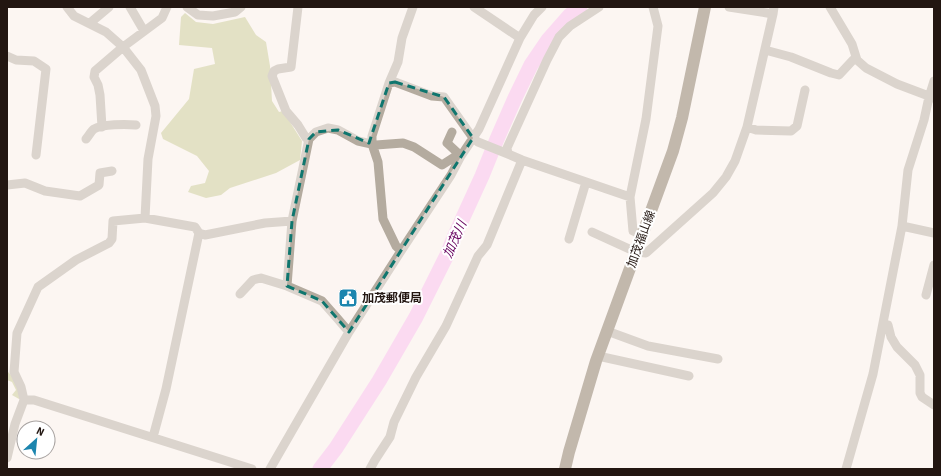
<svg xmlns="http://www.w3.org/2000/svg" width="941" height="476" viewBox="0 0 941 476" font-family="'Source Sans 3','Noto Sans JP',sans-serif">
<rect width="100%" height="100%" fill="#fcf5f2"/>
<path fill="#c6c88e" d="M185,13l11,9 17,2 32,-7 11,18 10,7 4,24 2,35 7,11 4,-1 19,30 -2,19 -24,13 -46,15 -9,7 -15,3 -18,-6 3,-6 14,-3 4,-12 -12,-15 -34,-17 -2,-6 28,-34 5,-30 21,-5 -3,-16 -33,-3 2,-28z
M7,371l6,6 9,19 -3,3 -7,-4 4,-5 -4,-8 -5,-2z"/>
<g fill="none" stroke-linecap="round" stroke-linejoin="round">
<path stroke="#fab9ef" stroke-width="15" d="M320,469l16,-21 43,-67 37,-64 31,-62 8,-20 27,-59 15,-37 18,-41 16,-33 17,-25 22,-25 10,-8"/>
<path stroke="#b4ab9f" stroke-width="9" d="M67,7l7,9 32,16 17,15 18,23 14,36 1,10 -8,43 -3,59
M130,7l14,24
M187,7l11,8 15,1 22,-4 6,-5
M298,7l-7,60 -13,2 -4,2 -2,5 14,35 12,14 8,13 3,1
M474,7l46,31
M599,7l-29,19 -11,11 -12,23 -40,88 1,6 14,6 108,37
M729,7l44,7
M830,7l22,37 5,16 9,8 31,16 37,14
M90,23l19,-16
M765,50l26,7 40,16 8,2 14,-15h4
M7,56l9,4 18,1 12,8 -10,86
M389,83l6,-1 37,14 12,1 29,41 5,4 30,12
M102,127l-2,-32 -2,-10 -4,-8 1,-6 28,-24 39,-29 5,-11
M747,127l9,3 35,1 6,-5 8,-36
M452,132l-5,11 14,13
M86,139c3,-3 5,-8 8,-10 8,-5 32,-5 42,-4
M7,185l18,-2 20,8 35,5 19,-11 1,-12 12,-2
M902,226l32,7
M592,232l44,20 10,1 67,-60 13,-16 9,-16 12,-34 26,-113 1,-7
M199,233l6,2 60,-12 27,-2
M642,235l-9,-4 -3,-34 16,-78 12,-93 -5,-19
M569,239l17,-57
M401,251l-5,-5 -13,-27 -5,-57 -6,-18v-8l17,-53 9,-21 4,-24 11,-31
M287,286l5,-65 17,-82 7,-7 12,-4 10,2 20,11 18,4 27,-2 11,4 28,18 14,-9h5
M240,294l13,-14 8,-2 26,8 35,15 15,17 12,14
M926,295l8,-30
M883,324l5,1 3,12 6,10 18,18 5,10v18l2,4 12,8
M607,331l41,15 70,13
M598,356l91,20
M24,400h10l218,69
M7,458l8,-34 9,-24 -3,-13 -7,-15 3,-39 21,-46 38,-27 33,-17 3,-4 1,-18 32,-3 50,9 4,6 -33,156 -13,48
M270,469l79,-137 52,-81 50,-76 10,-19 18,-27 41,-91 14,-23 8,-8
M370,469l5,-9 15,-23 4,-15 22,-45 30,-51 32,-70 9,-11 35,-85
M846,469l27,-95 29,-148 6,-56 16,-50 5,-23 5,-16"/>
<path stroke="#7c6d58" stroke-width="12" d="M565,469l4,-17 27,-91 77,-210 9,-33 23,-111"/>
</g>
<path d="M0 0H941V476H0ZM395,82l49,15 29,41 -124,194 -27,-31 -35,-15 5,-65 17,-82 7,-7 22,-2 31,13 20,-60z" fill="#fcf5f2" fill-opacity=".55" fill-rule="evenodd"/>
<path fill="none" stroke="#0f766e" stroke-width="3" stroke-dasharray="8 5" stroke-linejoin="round" d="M395,82l49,15 29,41 -124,194 -27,-31 -35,-15 5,-65 17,-82 7,-7 22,-2 31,13 20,-60z"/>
<defs>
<symbol id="civic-square" viewBox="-11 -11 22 22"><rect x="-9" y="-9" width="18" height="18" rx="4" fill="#1c85ae" stroke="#fff"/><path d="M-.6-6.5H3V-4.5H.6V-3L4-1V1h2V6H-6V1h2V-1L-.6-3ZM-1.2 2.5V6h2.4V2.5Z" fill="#fff"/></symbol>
</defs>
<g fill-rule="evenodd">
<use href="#civic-square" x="337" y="287" width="22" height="22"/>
</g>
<g text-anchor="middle" stroke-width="4" stroke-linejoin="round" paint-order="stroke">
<g font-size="12" fill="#221611" stroke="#fff">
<text transform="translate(641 239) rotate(-70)" y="4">加茂福山線</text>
</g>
<g font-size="12" font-weight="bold" fill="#221611" stroke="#fff" text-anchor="start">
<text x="362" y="302">加茂郵便局</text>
</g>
<g font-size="13" font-style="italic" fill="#66025e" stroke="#fff">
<text transform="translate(454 239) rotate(-66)" y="5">加茂川</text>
</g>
</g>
<rect width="941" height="476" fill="none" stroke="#221611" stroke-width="16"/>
<g transform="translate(36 440) rotate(27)"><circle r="19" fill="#ffffff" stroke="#a7a2a0"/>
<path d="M0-3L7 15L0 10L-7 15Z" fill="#1c85ae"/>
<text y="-6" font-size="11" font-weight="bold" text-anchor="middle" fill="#221611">N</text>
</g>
</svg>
